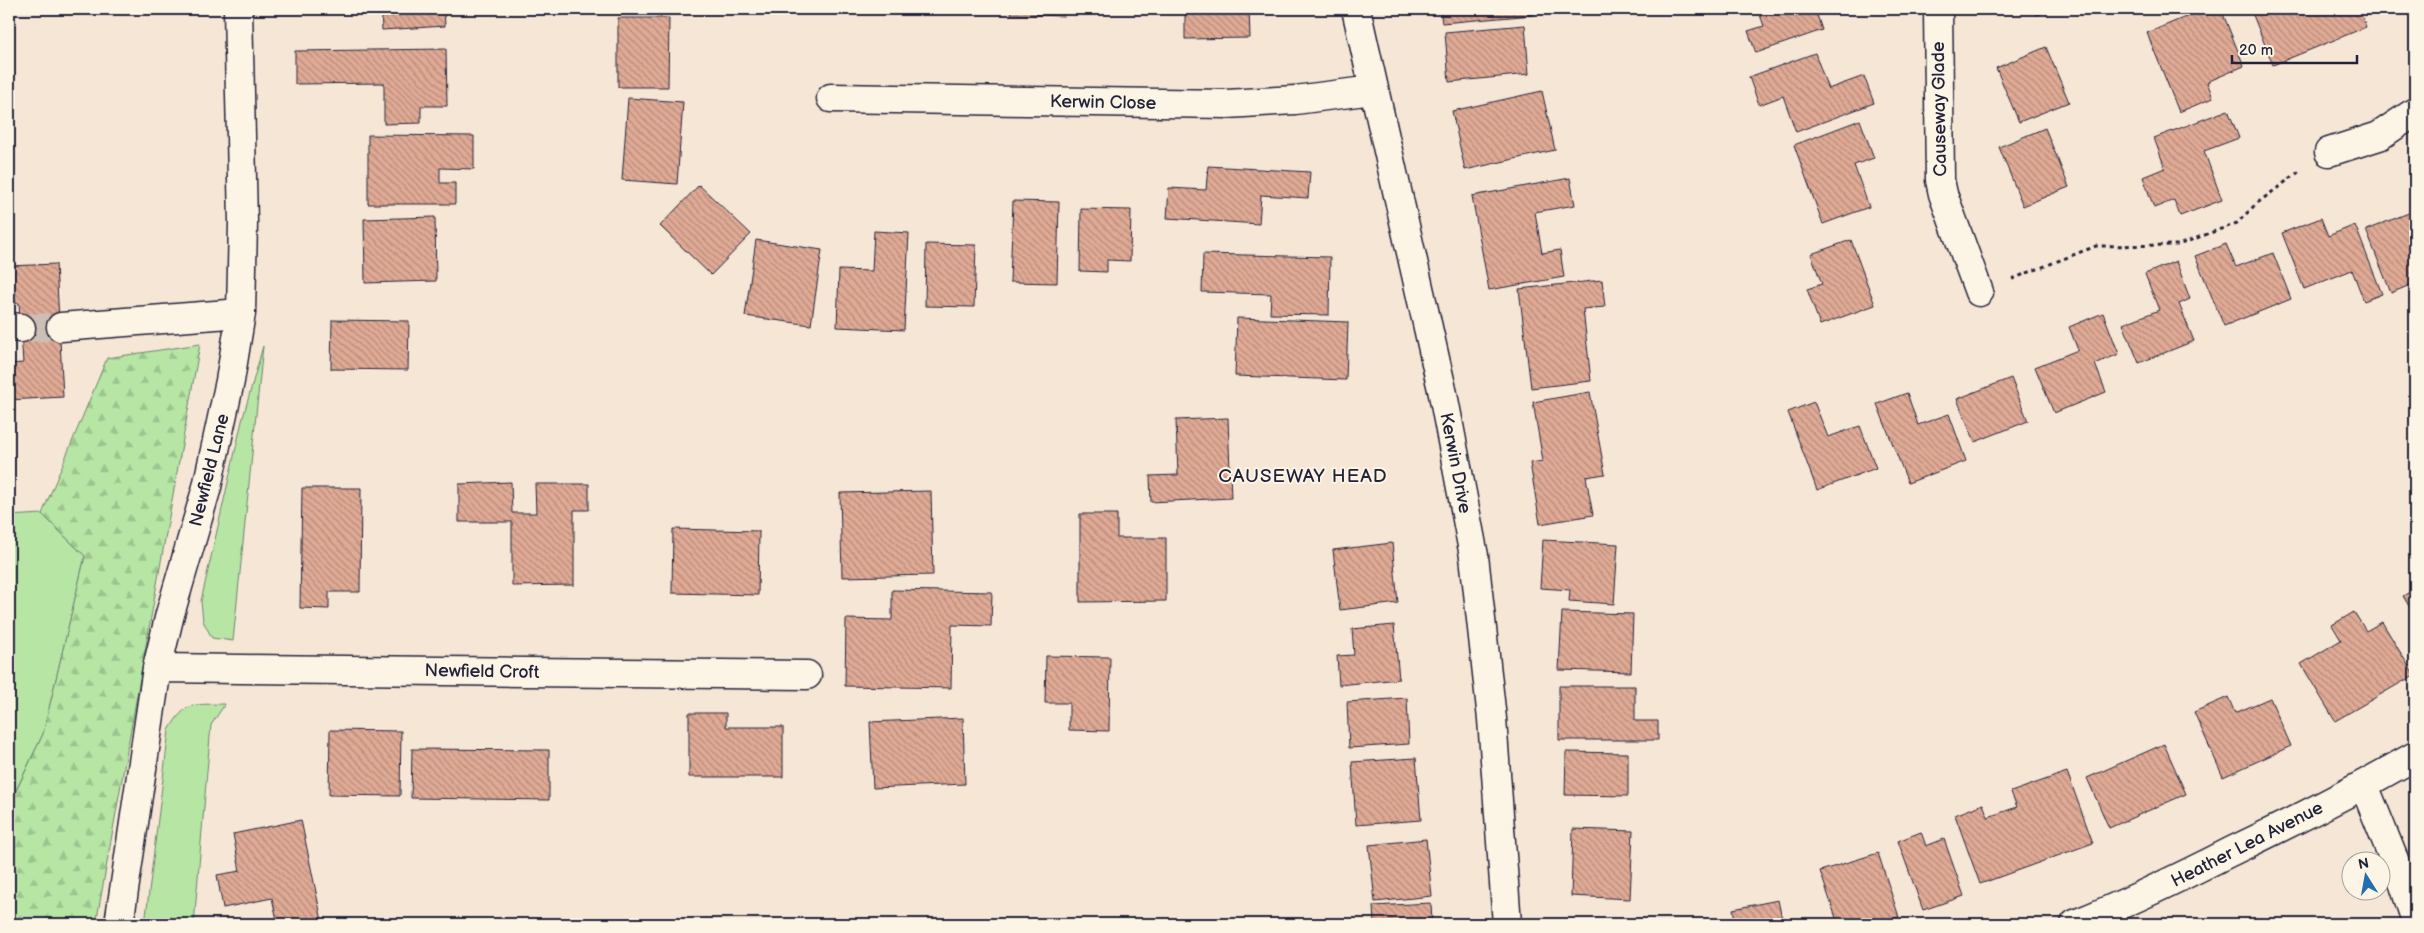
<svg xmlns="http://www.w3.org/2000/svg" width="2424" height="933" viewBox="0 0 2424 933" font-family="'Balsamiq Sans',sans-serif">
<defs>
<pattern id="forest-firs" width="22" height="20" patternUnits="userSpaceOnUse" patternTransform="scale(1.25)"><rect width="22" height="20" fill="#b6e5a4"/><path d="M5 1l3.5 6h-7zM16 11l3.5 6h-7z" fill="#9cc48e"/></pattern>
<pattern id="building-back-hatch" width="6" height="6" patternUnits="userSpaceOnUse" patternTransform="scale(1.25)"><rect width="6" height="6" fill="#e0aa95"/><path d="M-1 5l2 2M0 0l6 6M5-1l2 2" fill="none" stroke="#b58a7b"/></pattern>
</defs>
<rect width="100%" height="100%" fill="#f6e6d5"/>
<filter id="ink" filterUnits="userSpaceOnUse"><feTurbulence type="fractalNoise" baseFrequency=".02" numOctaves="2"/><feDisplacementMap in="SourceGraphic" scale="10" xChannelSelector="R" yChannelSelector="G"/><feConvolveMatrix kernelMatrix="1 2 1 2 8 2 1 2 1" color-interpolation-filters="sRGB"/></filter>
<g filter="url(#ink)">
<path fill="#b6e5a4" stroke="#6c8470" d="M263,346l-30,295 -21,-3 -9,-17 -2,-20 41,-180z
M42,514l43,42 -42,178 -34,71v-289z
M225,704l-14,21 -17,199h-49l24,-194c18,-30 24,-25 56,-26z"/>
<path fill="url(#forest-firs)" stroke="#6c8470" d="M200,344l-104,580h-87v-118l34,-72 42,-178 -43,-42 65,-156z"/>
<path fill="url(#building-back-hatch)" stroke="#22223b" d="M381,9h63l1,17 -63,4z
M1012,9h52v7l-53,-2z
M1156,9h93l1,29 -65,1v-28l-29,1z
M1440,9h92l1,6 -91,8z
M1758,9h57l7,21 -66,23 -8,-22 16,-5z
M2034,9h19l-16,6z
M2205,9h16l23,57 -37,16 6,16 -34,14 -32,-79z
M2268,9h91l7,18 -93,38 -20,-50z
M618,18h51l-1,69h-50z
M1525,25l4,49 -80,8 -4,-50z
M2046,47l23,55 -50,20 -23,-54z
M446,49l1,57h-26v17l-37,1v-41l-89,1v-33z
M1815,53l13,36 36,-13 10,27 -78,29 -13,-36 -24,9 -10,-28z
M1542,91l13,59 -90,20 -13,-59z
M628,98l55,4 -6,82 -55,-4z
M2228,110l11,28 -35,13 18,49 -42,16 -6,-16 -20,8 -11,-31 22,-9 -11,-30z
M1860,120l14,38 -20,7 15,42 -46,17 -29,-79z
M2045,128l24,59 -46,19 -24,-59z
M368,135l106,1v33l-34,-1v15h15v21h-87z
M1208,166l102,6 -2,26 -47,-3 -2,29 -92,-6 2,-30 37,2z
M1570,178l5,27 -40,7 7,41 18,-3 4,27 -75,13 -17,-94z
M699,185l52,49 -40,41 -51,-49z
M1013,201l46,1 -2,81 -47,-1z
M1081,209l50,1 -1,51 -23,-1v12l-27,-1z
M2411,212l4,11v45l-2,1 2,14 -24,10 -25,-63z
M435,217l1,64 -71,2 -1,-64z
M2321,218l7,18 27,-11 27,69 -18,7 -12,-31 -48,19 -22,-56z
M874,231l35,2 -5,97 -67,-3 2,-57 33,1z
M756,240l66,10 -11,75 -66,-9z
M1851,240l24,65 -55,20 -13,-36 15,-5 -11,-30z
M926,244l50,1 -2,62 -49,-1z
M2226,244l10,23 37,-14 18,46 -67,27 -29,-70z
M1203,254l127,3 -1,58 -59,-1 1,-20 -69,-2z
M2176,261l14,38 -11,5 15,37 -55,22 -16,-39 36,-14 -14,-36z
M56,264l7,133 -54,3v-36l14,-1 -4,-60 -10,1v-38z
M1602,280l3,27 -22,2 8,72 -60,7 -12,-99z
M2103,313l16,41 -24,10 11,28 -52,21 -19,-46 43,-17 -9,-23z
M1237,318l111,4 -2,58 -111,-4z
M332,320l77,1 -1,49 -77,-1z
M2011,378l17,43 -53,21 -18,-43z
M1590,392l15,82 -19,3 7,38 -53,9 -10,-61 13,-2 -10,-59z
M1907,393l11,32 31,-11 17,47 -58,22 -31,-79z
M1814,402l14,35 32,-11 16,42 -59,22 -29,-78z
M1228,418l3,80 -80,4 -1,-26 28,-1 -2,-55z
M511,482l1,31h24l-1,-29h54v26h-15v75l-62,1v-64h-53v-38z
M302,488h59l-1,104h-31v17l-29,-1z
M931,491l2,84 -91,2 -2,-84z
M1080,514h37v24h49v63l-86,1z
M673,529l86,2 -1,64 -86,-2z
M1543,540l75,4 -4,60 -45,-3 1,-11 -30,-2z
M1392,543l6,60 -58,7 -7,-60z
M2415,589v27l-12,-20z
M892,590l100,2 -1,34 -39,-1 -1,63 -106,-2 1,-67 46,1z
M1562,612l71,2 -2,58 -72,-2z
M2354,612l12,19 16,-9 32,53 -79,46 -34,-57 40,-24 -9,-15z
M1394,625l5,54 -60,6 -2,-29 17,-1 -2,-26z
M1046,656l64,1 -1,74 -40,-1v-27h-24z
M1559,686h76v35h23v19h-99z
M2228,697l7,16 35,-15 21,48 -68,31 -29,-65z
M1407,698l2,46 -60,4 -2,-46z
M689,713h37v14h57v50h-94z
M963,718l2,66 -92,4 -3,-66z
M330,730l71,1 -1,65 -71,-1z
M2164,744l22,50 -77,34 -22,-50z
M412,749l137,1v50l-138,-2z
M1566,752l62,1v43l-63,-1z
M1416,758l5,62 -65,5 -4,-63z
M2067,772l26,71 -113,41 -25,-69 28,-11 5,13 29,-10 -6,-15z
M301,820l21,101 -16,3h-28l-6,-26 -49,10 -6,-33 23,-4 -7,-37z
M1573,829l60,2 -3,68 -59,-3z
M1921,832l5,14 18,-7 20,57 -41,14 -25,-69z
M1426,839l6,57 -57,6 -6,-57z
M1878,853l21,64 -25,7h-36l-18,-53z
M1778,900l5,24h-47l-3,-15z
M1431,903l1,21h-58l-1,-18z"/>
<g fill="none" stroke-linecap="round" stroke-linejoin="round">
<path stroke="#ccbfb6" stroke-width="28" stroke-dasharray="28 14" stroke-linecap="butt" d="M21,328l40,-1"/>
<defs>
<path id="minor" d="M1356,9l87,385 31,162 18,163 15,205
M1938,9l2,171 3,14 36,98
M831,98l396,6 68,-4 78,-10
M2329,152l50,-16 36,-24
M9,327l12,1
M61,327l180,-14
M157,668l650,7
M2364,785l39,97 12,36
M119,924l38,-256 13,-54 37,-127 23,-106 11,-68 2,-91 -5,-213
M2075,924c53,-21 104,-46 155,-72 63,-30 125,-62 185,-96"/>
</defs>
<use href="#minor" stroke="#22223b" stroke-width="31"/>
<path stroke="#22223b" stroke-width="3" stroke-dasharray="4 4" stroke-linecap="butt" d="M2012,279l84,-33 82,-1 59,-22 19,-19 44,-33"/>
<use href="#minor" stroke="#fcf5e5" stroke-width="28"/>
</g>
</g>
<g text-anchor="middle" stroke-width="4" stroke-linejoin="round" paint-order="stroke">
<g font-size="18" fill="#22223b" stroke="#fcf5e5">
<text transform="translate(1103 102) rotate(1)" y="6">Kerwin Close</text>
<text transform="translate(1939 109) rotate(-91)" y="6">Causeway Glade</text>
<text transform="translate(1456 463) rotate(79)" y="6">Kerwin Drive</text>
<text transform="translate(209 470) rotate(-76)" y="6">Newfield Lane</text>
<text transform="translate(482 671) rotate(1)" y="6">Newfield Croft</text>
<text transform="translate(2247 844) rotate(-27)" y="6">Heather Lea Avenue</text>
</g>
<g font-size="19" letter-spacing="1" fill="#22223b" stroke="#fcf5e5">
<text x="1303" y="482">CAUSEWAY HEAD</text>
</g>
</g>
<rect width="2424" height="933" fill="none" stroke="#fcf5e5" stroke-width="30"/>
<rect x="15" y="15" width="2394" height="903" fill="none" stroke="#22223b" stroke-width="2" filter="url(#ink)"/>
<g transform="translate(2366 876) rotate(349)"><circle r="24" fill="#fcf5e5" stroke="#a5a1a1"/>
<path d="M0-4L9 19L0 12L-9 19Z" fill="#1f6fb2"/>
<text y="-8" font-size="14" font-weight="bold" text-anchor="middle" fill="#22223b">N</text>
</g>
<path d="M2232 55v8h125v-8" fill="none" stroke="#22223b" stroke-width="2.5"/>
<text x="2239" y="55" font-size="15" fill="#22223b" stroke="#fcf5e5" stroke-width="4" paint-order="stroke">20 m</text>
</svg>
